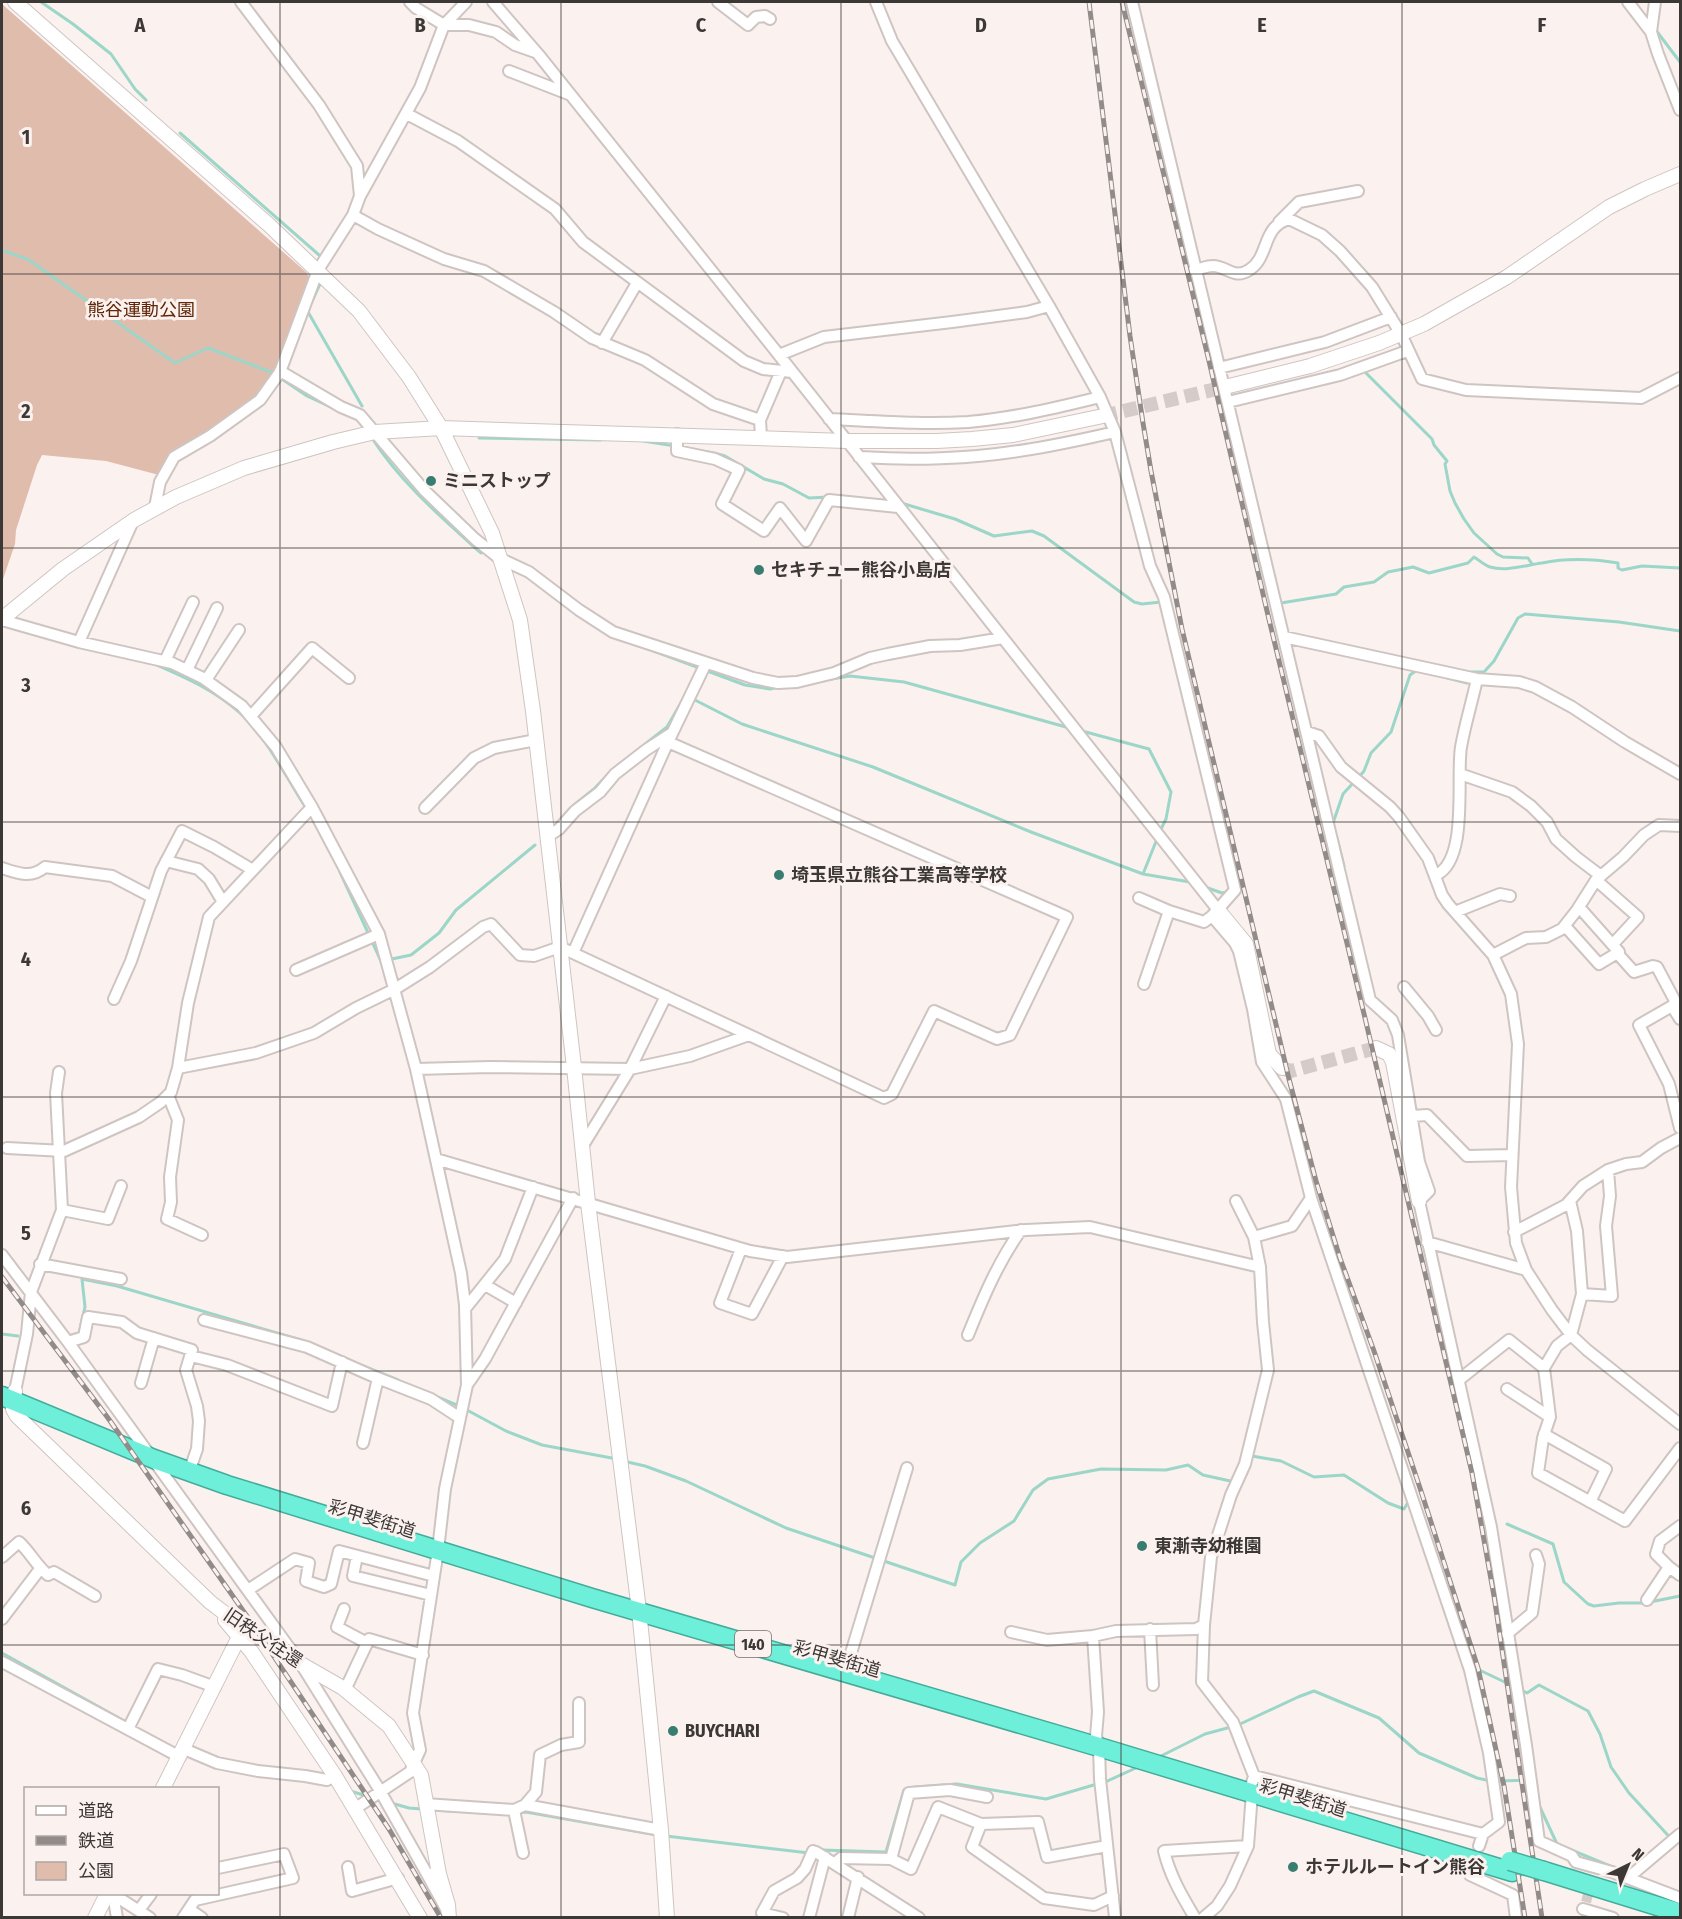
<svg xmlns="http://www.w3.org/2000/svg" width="1682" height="1919" viewBox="0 0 1682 1919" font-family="'Fira Sans Condensed','Noto Sans JP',sans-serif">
<rect width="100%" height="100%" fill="#fbf1ee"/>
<path fill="#e0bcad" d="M2,4l305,269 2,5 -33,95 -17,23 -100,79 -53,-14 -64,-6 -5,10 -21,65 -1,14 -13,38z"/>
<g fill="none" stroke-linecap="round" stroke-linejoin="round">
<path stroke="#9bd6c9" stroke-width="3" d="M41,2l32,22 38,30 24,35 11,11
M1655,29l25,33
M180,133l139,122
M2,250l27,10 146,103 33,-15 65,25 34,23 30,14
M312,301l8,-17
M308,312l54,94
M1366,373l66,66 2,6 13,16 -2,3 5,27 5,12 9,16 10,14 23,21 6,3 25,1 4,6
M372,438c28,44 70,80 109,115
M479,438l122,2
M643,441l32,5
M691,449l23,4 11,3 39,23 19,5 26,14 20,-1
M901,503l54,16 39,17 38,-5 12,5 90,66 8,2 19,-2
M1281,603l55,-9 8,-7 30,-5 14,-10 25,-5 16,6 39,-10 6,-6c5,3 10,8 16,10 16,5 36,-2 52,-4 25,-5 51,-4 76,0v5l4,2 20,-4 38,2
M9,627l63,18
M643,647l102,38 25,4 9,-2
M157,665c30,13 59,26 83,48 26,23 47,66 66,95
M1471,675l1,-3h12l10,-11 24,-43 7,-4 94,8 61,9
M1444,677l23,6 1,-2
M825,680l25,-4 54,6 162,45
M693,699l49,25 131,43 158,65 112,42 47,8
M1082,731l67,18 22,43 -5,27 -5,10
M644,745l23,-18 15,-26
M1359,777l5,-6 7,-18 20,-21 19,-57 7,-5
M558,822l16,-17 20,-16 17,-18 9,-7
M1333,823l10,-29 11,-12
M1337,838l7,28 -2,1
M340,872l41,89
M1143,874l14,-35
M1205,887l17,6 5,-1
M387,960l24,-5 28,-22 17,-23 79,-65
M2,1334l16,2
M72,1335l7,-2 6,-26 -3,-28 35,7 184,54
M363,1366l35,14
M435,1396l24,10
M465,1409l41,22 36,14 75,14
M1251,1458l1,-2 29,5 33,16 30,-2 44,28 16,6 3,-5
M623,1461l22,5 41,15 100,47 169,57 6,-23 19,-19 34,-22 19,-31 15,-11 53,-10 65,1 22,-5 15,10 32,7
M1507,1524l46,20 11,38 24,22 6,2 25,-3h26l35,-7
M2,1653l126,70
M1473,1667l40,19
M1521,1690l6,3 12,-8 49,26 12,23 11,33 18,26 47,51
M1238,1725l60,-28 16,-6 65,27 40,35 58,25 14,3
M1157,1758l48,-24 26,-7
M1497,1781l39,-1 3,25 18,39 53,22
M1103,1783l35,-16
M350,1791l17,5
M391,1803l18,5 13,1
M432,1810l74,4
M519,1813l7,-1 131,23
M666,1836l143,17
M821,1850l65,2 18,-62 11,-3 42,-3 89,15 51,-15"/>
<path stroke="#d5ccc9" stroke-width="10" stroke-dasharray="10 5" stroke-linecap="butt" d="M1586,1902l7,-26"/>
<path stroke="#d5ccc9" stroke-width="14" stroke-dasharray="14 7" stroke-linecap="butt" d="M1103,416l126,-30
M1282,1068l9,3 85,-23"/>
<defs>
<path id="minor" d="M241,2l78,103 38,61 3,30
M410,2l6,6 28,17h25l27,7 19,13 20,7
M493,2l45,52 241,301 439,555
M718,2l30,23 8,-8 9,-1 5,3
M876,2l16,39 157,265 51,91 15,35 35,134 14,31 71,293 -23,26 23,27 4,8 14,58 9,53 24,37 25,99 159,472 19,83 10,69 -16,12 -229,-58 -2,7
M1132,2c77,333 160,665 238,998l22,20 6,15 21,127 10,29 -10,10 72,326 35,218 13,96 33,15 4,6 36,10 68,26
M1628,2l23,30
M1655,2l-4,30 7,22 22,56
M509,71l62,24
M407,114l51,27 97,68 28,33 161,119 19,8 29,3
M353,215l25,14 66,30 40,12 70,41 38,26 53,22 68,44 47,16 1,17
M1279,222l20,-20 59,-11
M1194,270c6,-1 13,-4 19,-4 14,0 21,14 36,4 21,-13 12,-43 40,-51l33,16 18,16 32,36 29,47 21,45 44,11 175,8 39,-20
M602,343l35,-60
M779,355l45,-18 128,-15 75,-10 22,-6
M1219,368l106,-26 66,-25
M280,371l61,36 19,8 65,76 50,48 24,19 30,14 50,38 34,22 140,46 25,5 19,-1 37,-9 36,-15 18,-4 42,-8 30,-1 43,-7
M1228,402l112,-27 67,-24
M829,419c46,2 93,6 139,3 45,-4 88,-14 132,-25
M760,420l21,-49
M677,434v17l38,8 24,11 -17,34 42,27 16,-23 26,33 23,-41 69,7
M859,457c29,1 58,3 87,1 57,-2 113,-13 169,-26
M155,507l5,-25 14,-25 36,-21 50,-36 20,-28 38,-102 35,-55 7,-19 60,-108 24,-63 22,-23
M2,620l77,22 93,21 31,15 39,28 34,41 36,60 67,127 37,135 45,204 4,32 2,80 -22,104 -7,61 -25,163 7,37 -10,22 -54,36
M1284,637l193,42 42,3 16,5 37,20 53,35 55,32
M79,642l54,-121
M165,661l28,-59
M187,670l30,-62
M206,680l33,-50
M251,716l61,-68 37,30
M1307,732l12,4 22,31 49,40 9,10 29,41 14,37 6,9 45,51 18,39 7,50 -7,143 5,56 10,27 26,40 19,25 16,15 93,74
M1460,774l52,18 19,14 16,16 9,17 20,18 25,19
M425,808l49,-50 20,-10 42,-8
M547,837l12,-8 16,-18 25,-19 15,-18 31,-24 26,-17
M166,861l32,8 11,10 14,23
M2,868c15,5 29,11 43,-1l67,9 40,21
M1436,875c33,-15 20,-98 25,-128 4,-23 11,-45 16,-68
M1596,880l42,37 -25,27
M1139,898l30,13 35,11 8,-6
M1455,912l45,-18 10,2
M1565,926l34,38 20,-12 -40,-45
M573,953l95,-211 38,-79
M1617,953l17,19 19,-6 4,1 17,32 1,10
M1493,955l33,-17 20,-1 16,-8 15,-19 19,-30 27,-23 21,-22 15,-10 21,1
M296,970l83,-36
M1144,984l25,-73
M1404,987l24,29 8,14
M114,999l17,-38 30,-90 21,-40 32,16 39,23
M1680,1019l-8,-13 -33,19 30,59 11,44
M178,1068l78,-15 58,-20 42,-25 39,-19 35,-22 53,-40 8,-3 29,31 14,1 26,-9 324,151 8,-4 42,-83 63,28 13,-4 57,-118 -399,-175
M416,1069l74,-2 140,2 60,-13 59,-21
M168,1095l10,25 -8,57 1,25 -4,17 35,16
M1412,1116l15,-1 40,41 45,-1
M582,1147l48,-78 36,-73
M7,1148l57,3 75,-34 22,-15 10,-10 7,-24 10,-65 21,-86 103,-110
M436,1159l314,92 37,6 239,-27 64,-3 170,40
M1236,1201l18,36
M62,1210l46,9 13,-33
M1514,1232l52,-27 17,-19 25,-16 18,-6 16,-2 19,-14 19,-10
M1427,1242l99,28
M741,1249l-21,54 32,11 31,-58
M2,1255l66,87 233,322 78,125 48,85h12
M40,1264l81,15
M485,1285l31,18
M1582,1294l30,2 -6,-70 4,-30 -2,-26
M465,1309l40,-50 28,-72
M204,1320l103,27 68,30 56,22 29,19
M968,1335c15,-37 30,-73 53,-105
M68,1342l16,-5 4,-20 34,5 15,11 55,17 -6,20 11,36 2,15 -2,28 -8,23
M191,1356l36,9 105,41 10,-44
M1544,1368l6,49
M1460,1379l49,-39 35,28 13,-22 14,-11 11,-41 -5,-63 -7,-30
M141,1383l13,-45
M467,1385l18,-26 88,-161
M1507,1389l43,28 -7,21 -5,35 87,48 55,-73
M15,1391l12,-57 4,-42 31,-82 -6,-117 3,-21
M1544,1434l62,35 -16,33
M363,1443l15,-65
M357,1556l-4,20 78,19
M2,1557l17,-15c11,10 17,23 29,33l6,-3 41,24
M1669,1567l-13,-13 4,-13 20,-15
M248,1590l47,-31 14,4 -3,18 18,6 7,-3 8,-33 95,25
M1647,1600l22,-33 11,8
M344,1609l-7,18 30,16
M2,1619l38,-50
M1204,1625l-2,57 31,40 21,54
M1150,1629l3,56
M1011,1632l36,8 46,-4
M1507,1634l25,-21 7,-49 -3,-9
M2,1662l178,95
M848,1663l59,-195
M345,1690l24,-51 54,16
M128,1729l30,-60 24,6 33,12
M184,1749l33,14 41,8 47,5 22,4 8,-4
M425,1804l89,6 11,-5 136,25
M525,1805l11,-13 4,-37 21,-10 18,-3v-39
M514,1810l9,43
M981,1824l-9,23 72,51 50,7 19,-9
M1479,1846l4,-12
M816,1852l103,66
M891,1859l18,-66 41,-3 37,7
M835,1863l6,-5 50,1 20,10 27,-62 43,17 57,-2 9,35 60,-11
M1473,1866l-3,9 43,20 3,23
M348,1867l4,24 46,-13
M427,1874l18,33
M1628,1878l52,-44
M106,1895l8,5h8l28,18
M114,1900l3,18
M189,1909l6,-9 98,-22 -9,-24 -66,14
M1583,1909l30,9
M139,1910l12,-16
M183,1918l6,-9 13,9
M783,1918l-21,-5 12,-22 23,-13 8,-9 8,-18
M809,1918l16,-61
M848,1918l10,-41
M1115,1918l-15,-139 -1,-32 -3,-11 2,-24 -5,-76 23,-5 80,-2 8,-4 7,-68 20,-62 14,-31 23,-94 -5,-48 -3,-55 -6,-30 38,-11 19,-28
M1195,1918c-13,-22 -25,-42 -31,-67l84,-5
M1203,1918l14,-12 13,-20 18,-40 4,-53"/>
<path id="tertiary" d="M15,2l254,223 90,86 50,66 32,51 51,105 28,87 13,91 41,356 14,136 51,407 22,220 6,88
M1229,386l81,-20 69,-23 45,-19 83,-47 102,-70 36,-18 35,-15
M2,619l61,-50 71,-49 42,-23 68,-29 89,-26 42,-10 66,-4 405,13h91l35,-2 41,-4 90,-19
M1218,910l28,34 23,110 13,14
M1376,1048l13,6 4,8 26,139
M15,1391l-2,18 4,7 193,186 21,16 70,46 42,24 46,38 32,49 18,99 9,31 1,13
M225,1620l26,31 84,125 85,142
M163,1788l76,-151
M95,1918l12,-24"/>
<path id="trunk" d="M2,1396l152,63 73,26 365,113 507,149 413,125
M1544,1871l136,42"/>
</defs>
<use href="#minor" stroke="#cec5c2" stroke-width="14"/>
<use href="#tertiary" stroke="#cec5c2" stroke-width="16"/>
<use href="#trunk" stroke="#44ac9a" stroke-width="21"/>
<use href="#minor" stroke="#fff" stroke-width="10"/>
<use href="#tertiary" stroke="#fff" stroke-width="14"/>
<use href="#trunk" stroke="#6eefda" stroke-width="18"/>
<defs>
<path id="rail" d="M1089,2l41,334 13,87 8,48 31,158 107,450 27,102 24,77 34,93 46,137 58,180 26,118 21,132
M1122,2l87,359 58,250 98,407 107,455 22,123 48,322
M2,1277l106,141 143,204 138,207 52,89"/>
</defs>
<use href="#rail" stroke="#918b89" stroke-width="5"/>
<use href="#rail" stroke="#fbf1ee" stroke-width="3" stroke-dasharray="9" stroke-linecap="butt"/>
<defs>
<path id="trunk-bridge" d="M1510,1861l34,10"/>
</defs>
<use href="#trunk-bridge" stroke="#44ac9a" stroke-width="21" stroke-linecap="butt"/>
<use href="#trunk-bridge" stroke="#6eefda" stroke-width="18"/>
</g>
<path fill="none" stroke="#3b3836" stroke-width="1.5" stroke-opacity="0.55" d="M280,2v1916M561,2v1916M841,2v1916M1121,2v1916M1402,2v1916M2,274h1678M2,548h1678M2,822h1678M2,1097h1678M2,1371h1678M2,1645h1678"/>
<g fill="#397c70" stroke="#fbf1ee" stroke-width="2">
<circle cx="431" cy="481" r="6"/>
<circle cx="759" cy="570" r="6"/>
<circle cx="779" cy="875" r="6"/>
<circle cx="1142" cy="1546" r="6"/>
<circle cx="673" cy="1731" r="6"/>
<circle cx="1293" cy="1867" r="6"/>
</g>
<g text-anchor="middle" stroke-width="6" stroke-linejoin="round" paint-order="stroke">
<rect fill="#fbf1ee" stroke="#75706d" stroke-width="1.5" x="735" y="1631" width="36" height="26" rx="4.5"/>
<g font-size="16" font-weight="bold" fill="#3b3836">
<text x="753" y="1650">140</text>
</g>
<g font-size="18" fill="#602607" stroke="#fbf1ee">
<text x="141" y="316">熊谷運動公園</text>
</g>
<g font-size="18" font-weight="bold" fill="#3b3836" stroke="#fbf1ee" text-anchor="start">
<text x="443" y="487">ミニストップ</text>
<text x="771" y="576">セキチュー熊谷小島店</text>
<text x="791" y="881">埼玉県立熊谷工業高等学校</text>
<text x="1154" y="1552">東漸寺幼稚園</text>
<text x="685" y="1737">BUYCHARI</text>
<text x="1305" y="1873">ホテルルートイン熊谷</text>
</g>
<g font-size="18" fill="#3b3836" stroke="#fbf1ee">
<text transform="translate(372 1519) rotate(17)" y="6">彩甲斐街道</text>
<text transform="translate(263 1638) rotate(34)" y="6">旧秩父往還</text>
<text transform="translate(837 1659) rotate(16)" y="6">彩甲斐街道</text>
<text transform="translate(1303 1798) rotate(17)" y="6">彩甲斐街道</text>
</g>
</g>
<g font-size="20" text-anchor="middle" font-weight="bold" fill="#3b3836" stroke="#fbf1ee" stroke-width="6" stroke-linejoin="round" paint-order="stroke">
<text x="140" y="32">A</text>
<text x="420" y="32">B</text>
<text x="701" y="32">C</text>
<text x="981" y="32">D</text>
<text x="1262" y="32">E</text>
<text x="1542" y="32">F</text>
<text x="26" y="144">1</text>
<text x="26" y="418">2</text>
<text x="26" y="692">3</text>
<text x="26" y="966">4</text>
<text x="26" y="1240">5</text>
<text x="26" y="1515">6</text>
</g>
<rect width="1682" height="1919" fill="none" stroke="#3b3836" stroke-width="6"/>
<rect x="24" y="1787" width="195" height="108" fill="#fbf1ee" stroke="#aea7a4" stroke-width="1.5"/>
<rect x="36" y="1806" width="30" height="9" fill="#ffffff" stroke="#aea7a4" stroke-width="1.5"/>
<text x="78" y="1817" font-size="18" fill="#3b3836">道路</text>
<rect x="36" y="1836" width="30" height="9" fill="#918b89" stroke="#aea7a4" stroke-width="1.5"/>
<text x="78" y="1847" font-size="18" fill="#3b3836">鉄道</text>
<rect x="36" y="1862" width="30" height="18" fill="#e0bcad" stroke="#aea7a4" stroke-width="1.5"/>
<text x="78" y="1877" font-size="18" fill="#3b3836">公園</text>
<g transform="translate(1628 1865) rotate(43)" stroke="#fbf1ee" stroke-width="4.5" paint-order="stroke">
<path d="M0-4.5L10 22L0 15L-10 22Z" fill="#3b3836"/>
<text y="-9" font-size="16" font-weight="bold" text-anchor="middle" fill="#3b3836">N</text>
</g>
</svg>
